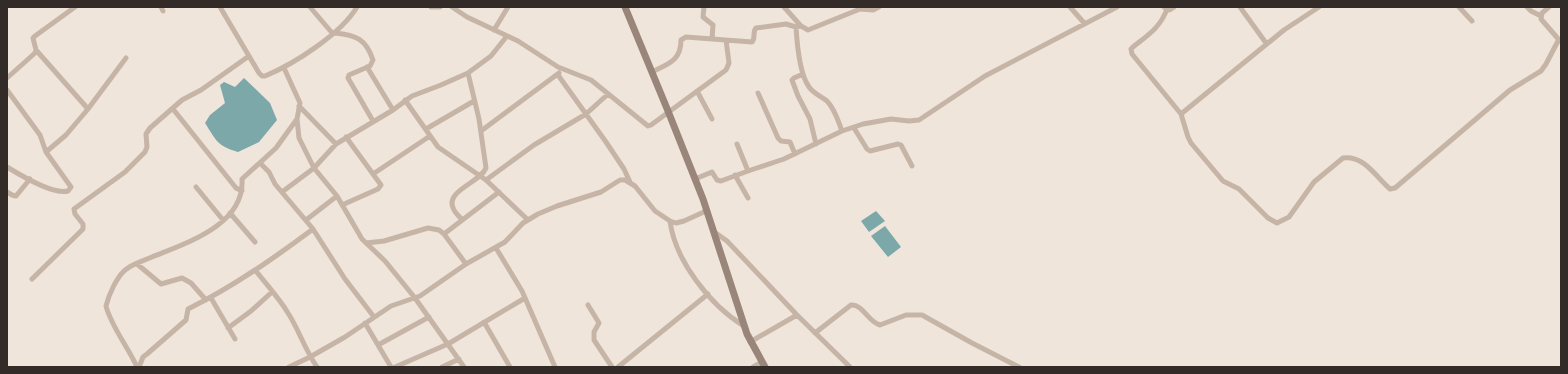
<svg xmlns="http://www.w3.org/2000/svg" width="1568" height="374" viewBox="0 0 1568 374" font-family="'PT Sans Narrow',sans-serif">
<rect width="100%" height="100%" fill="#efe5da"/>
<path fill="#7ca8aa" d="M244,78l26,25 7,17 -18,22 -21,10c-21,-6 -22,-12 -33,-29l5,-8 15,-12 -5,-18 4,-3 11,5z
M876,211l9,10 -16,11 -8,-11z
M885,226l16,21 -13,10 -17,-21z"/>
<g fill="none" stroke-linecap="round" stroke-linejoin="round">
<path stroke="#c6b5a7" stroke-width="5" d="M161,7l2,4
M220,7l39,66 3,3h3c29,-12 76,-42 92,-69
M310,7l23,27
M431,7h9
M452,7l15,10 51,24 40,26 33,13 57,46 3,-1 75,-55 3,-7 -3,-23
M704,7l-1,10 10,8 -1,14
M784,7l17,19 7,4 52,-21 13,1 6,-3
M1070,7l15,17
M1164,7l5,3 5,-3
M1240,7l26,36
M1459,7l13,14
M1527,7l4,4 10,5
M1549,7l-7,6 -1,6 19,22
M1167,9c-7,19 -19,26 -34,38l-2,2 1,5 49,60 7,23 3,6 32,38 16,8 29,29 9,5 12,-6 25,-35 29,-24c21,-3 33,19 47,31l5,-1 115,-98 31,-19 5,-7 13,-25
M796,27c1,17 3,46 13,60 5,7 12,9 18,14 8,8 11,20 15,30
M494,30l14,-23
M335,33c21,2 31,6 38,27l-3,6 -21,9 -1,3 25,43
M36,50l52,59
M367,67l26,43
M284,68l16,35 -3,16 2,19 15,30 23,28 25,43 23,22 30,37 49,69
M652,72c16,-8 29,-11 29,-32l5,-3 66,5c4,-4 0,-10 4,-14l30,-4 10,3 5,-1
M803,74l-9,4 -2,2 6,16 12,23 6,25
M558,75l48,67 18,27 6,13
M7,78l28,-25 1,-3 -3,-12 2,-2 40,-29
M7,90l33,45 6,17 25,35 -3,4c-15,4 -48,-16 -61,-24
M697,91l15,28
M758,93l20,45 3,3 9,1 5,12
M405,100l33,47 48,33 42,40
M299,106l37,38
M173,109l63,79 6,3
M1181,114l103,-84 35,-23
M854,128l13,21 3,2 28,-7 3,1 11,21
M426,129l48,-28
M481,131l78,-58
M737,144l11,27
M46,152l20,-17 22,-26 38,-51
M260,163l9,9 6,12 38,45 32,50 29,38
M373,174l57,-38
M735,175l13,23
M695,179l17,-7 5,8 4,1 27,-10 36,-12 58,-28 21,-7 28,-5 18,2 10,-1 66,-44 132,-69
M486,180l48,-35 52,-31 22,-20
M196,187l27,33
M7,192l5,3 4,1 14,-17
M282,192l32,-24 22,-24 57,-34 19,-14 29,-11 27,-12 23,-17 16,-20
M342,205l36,-16 3,-4 -35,-48
M230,213l25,29
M306,220l31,-24
M462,220c-2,-3 -6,-6 -8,-10 -11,-19 26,-27 32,-42l-7,-49 -11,-46
M670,221c5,40 41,85 74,105
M713,231l14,10 70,74 53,52
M444,234l55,-42
M366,243l18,-2 44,-13 11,2 5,4 22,30
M496,248l26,43 33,76
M137,264l24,20 21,-6 9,5 15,17
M256,271c10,13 23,27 32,42 11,17 17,37 29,54
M32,279l51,-50v-5l-8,-10 -1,-5 51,-37 20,-20 2,-5 -1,-13 4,-6 32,-28 19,-10 48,-34
M211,298l24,41
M588,305l11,18 -5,9v8l18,27
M484,322l26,45
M365,323l26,44
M228,328l23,-17 21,-19
M815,333l36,-28c12,-1 17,17 29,20l26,-10h16l50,28 47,24
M750,342l47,-27
M378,345l51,-28
M137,367c-9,-20 -26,-41 -31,-61 3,-12 10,-27 18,-35 7,-7 19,-10 28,-14 34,-14 93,-32 90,-78l34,-31 21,-29
M139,367l4,-10 4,-3 39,-34 2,-11c45,-22 85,-50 125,-80
M289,367l21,-10 35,-20 46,-31 29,-10 46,-32 39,-22 18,-19 15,-9 19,-8 44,-14 19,-12h5l10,6 20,25 15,10 6,2 8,-2 22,-10
M395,367l53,-23 77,-46
M442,367l17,-8
M618,367l90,-73
M753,367l9,-5"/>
<path stroke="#998579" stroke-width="7" d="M625,7l43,104 35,88 44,135 18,33"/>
</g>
<rect width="1568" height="374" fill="none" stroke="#332b27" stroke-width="16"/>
</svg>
